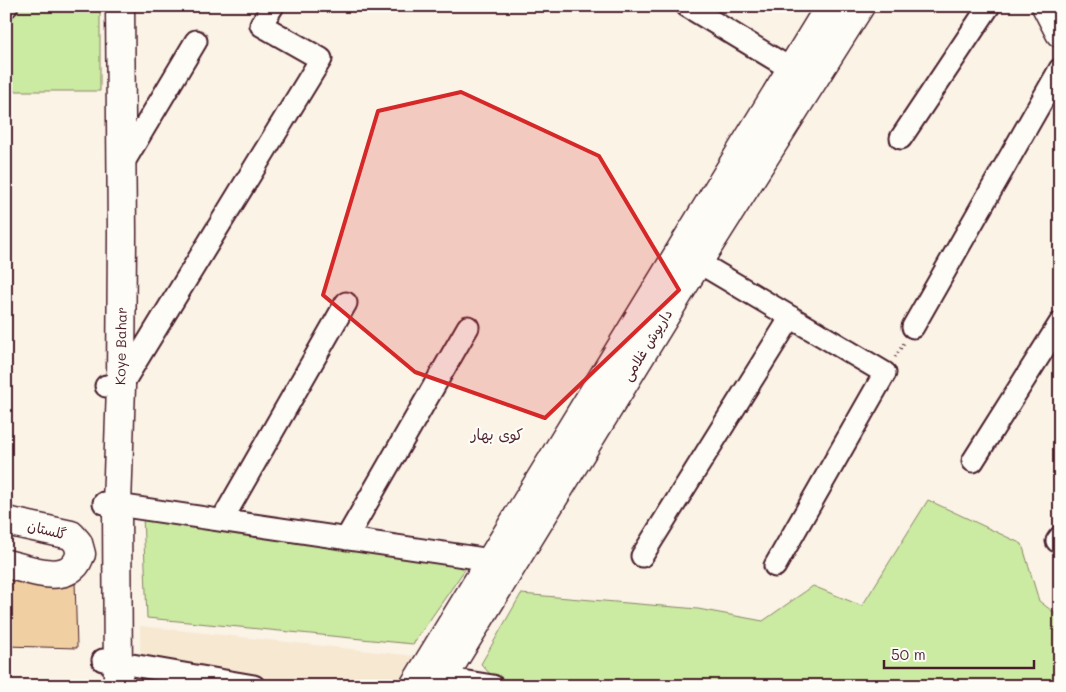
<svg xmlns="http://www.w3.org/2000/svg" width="1066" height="692" viewBox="0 0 1066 692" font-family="Mali,'Playpen Sans Arabic',sans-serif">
<rect width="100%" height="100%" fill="#faf3e6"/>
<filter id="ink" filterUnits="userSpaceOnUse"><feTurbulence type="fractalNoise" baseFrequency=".02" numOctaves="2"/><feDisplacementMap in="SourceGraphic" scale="10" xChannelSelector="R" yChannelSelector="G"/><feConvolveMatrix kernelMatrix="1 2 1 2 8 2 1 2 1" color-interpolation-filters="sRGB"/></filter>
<g filter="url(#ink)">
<path fill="#f7e8d2" d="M140,626l275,30 -19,30h-255z"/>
<path fill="#cbeaa2" stroke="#8a8466" d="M7,6h93v85h-94z
M928,500l94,44 17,57 21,16v69h-559l-20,-22 40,-70 177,15 65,12 50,-35 49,20z
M143,515l325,50 -55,79 -266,-26z"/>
<path fill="#f0d0a2" stroke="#4a1f2b" d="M6,572l69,9 2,67 -71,-2z"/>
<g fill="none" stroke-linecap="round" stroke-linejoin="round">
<defs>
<path id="street" d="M687,6l104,63
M6,7l1,-1
M901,138l88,-132
M122,165l74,-124
M698,262l187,111 -110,193
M913,327l147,-258
M106,386h15l200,-327 -60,-34 12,-19
M973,461l87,-138
M104,503l387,57
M222,520l124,-217
M346,539l122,-212
M1057,541l3,-4
M642,556l149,-239
M103,660l151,26
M443,678l50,8"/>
<path id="secondary" d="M1046,6l14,27
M6,521l65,14 7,8 3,11c-2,3 -3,8 -6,11 -16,18 -49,3 -69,-1
M118,686l-1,-181 4,-119 1,-153 -2,-227
M414,686l416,-680
M438,686l260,-424 162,-256"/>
</defs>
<use href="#street" stroke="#4a1f2b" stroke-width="25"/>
<use href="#secondary" stroke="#4a1f2b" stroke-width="31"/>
<path stroke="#4a1f2b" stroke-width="3" stroke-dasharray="1 4" stroke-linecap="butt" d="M895,357l9,-14"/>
<use href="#street" stroke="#fdfcf7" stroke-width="21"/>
<use href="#secondary" stroke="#fdfcf7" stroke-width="28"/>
</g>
</g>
<path fill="#d62828" fill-opacity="0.2" stroke="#d62828" stroke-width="4" stroke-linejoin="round" d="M461,92l138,64 80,134 -134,128 -130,-46 -92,-77 55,-184z"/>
<g text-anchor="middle" stroke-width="4.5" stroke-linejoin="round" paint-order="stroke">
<g font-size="14" fill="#4a1f2b" stroke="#fdfcf7">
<text transform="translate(647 345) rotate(-58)" y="5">داریوش غلامی</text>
<text transform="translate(121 346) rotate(-89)" y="5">Koye Bahar</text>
<text transform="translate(47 530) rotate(14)" y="5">گلستان</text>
</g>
<g font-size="15" fill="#4a1f2b" stroke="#fdfcf7">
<text x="497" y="440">کوی بهار</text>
</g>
</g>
<rect width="1066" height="692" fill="none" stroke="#fdfcf7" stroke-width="25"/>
<rect x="12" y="12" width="1041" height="667" fill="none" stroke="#4a1f2b" stroke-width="2" filter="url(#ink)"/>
<path d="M884 660v8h150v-8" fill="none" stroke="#4a1f2b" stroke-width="2.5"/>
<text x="891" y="660" font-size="15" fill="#4a1f2b" stroke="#fdfcf7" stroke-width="4" paint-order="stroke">50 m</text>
</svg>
